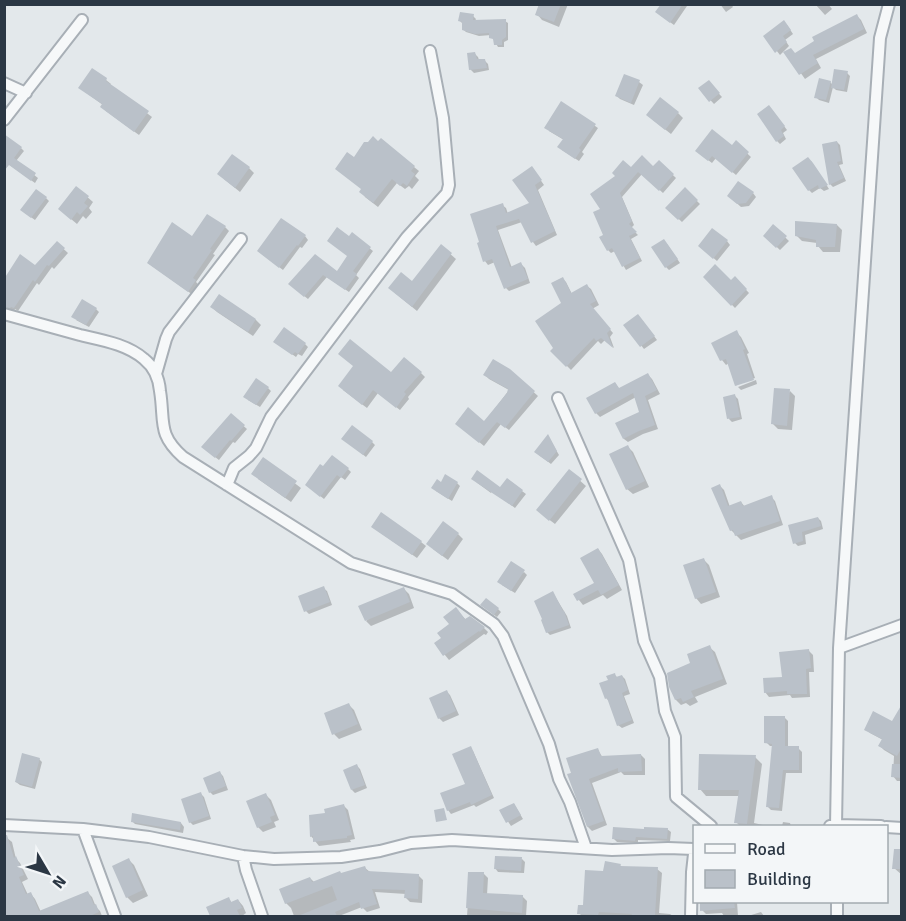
<svg xmlns="http://www.w3.org/2000/svg" width="906" height="921" viewBox="0 0 906 921" font-family="Signika,sans-serif">
<rect width="100%" height="100%" fill="#e3e8eb"/>
<path fill="#0003" d="M541,4h27l-9,23 -17,-7 -5,-6z
M663,4h23l1,2 -13,19 -14,-10z
M720,4h11l2,3 -7,5z
M815,4h13l4,5 -7,6z
M473,16l3,3 -1,2h30l3,2v17l-4,2v5h-6l-7,-12 -12,1 -13,-4 -3,-3v-5l-3,-3z
M857,16l4,4 6,13 -51,26 5,9 -16,11 -19,-27 10,3z
M787,25l6,9 -8,6 4,6 -9,9 -15,-19z
M475,54l3,3 1,3h5l4,4 1,6 -15,3 -4,-4z
M847,73l3,3 -3,16 -11,-2 -3,-3 -4,16 -10,-3 -3,-3 14,-15 3,3z
M625,76l14,6 4,3 -9,20 -14,-6 -3,-3z
M106,80l5,4 -1,1 42,32 -13,18 -33,-24 -3,-6 -18,-13z
M708,82l14,15 -8,7 -14,-15z
M561,103l37,25 -16,24 2,2 -5,7 -17,-11 2,-10 -15,-9z
M772,110l15,20 -4,3 3,6 -6,5 -3,-3z
M678,113l5,5 -12,16 -18,-14z
M837,142l3,3 3,19 -4,1 7,16 -13,6 -3,-3z
M369,143l45,24 5,4 -4,5 4,4 -7,9 -3,-3 -4,3 -8,-6 -19,24 -13,-10 -11,-38z
M736,143l15,14 -15,18 -20,-17 -4,5 -12,-9 32,-7z
M21,148l3,3 -8,10 22,17 -3,5 -31,-22z
M811,161l18,28 -5,2 -4,-3 -8,5 -3,-3z
M659,162l17,16 -13,15 -21,-19 -20,23 12,28 -3,3 7,7 -7,4 11,22 -16,9 -11,-19 -4,2 -3,-3 -3,-14 -2,-26 29,-41 21,-1z
M249,168l5,5 -14,19 -16,-13z
M535,172l9,13 -6,5 19,45 -21,11 -3,-4 -11,-20 -24,8 14,38 9,-4 4,4 5,15 -21,8 -3,-3 -11,-26 -7,3 -3,-4 17,-56 4,3 2,6 23,-10z
M77,188l16,14 -4,6 3,4 -6,7 -3,-3 -6,8 -12,-10z
M685,189l15,15 -18,18 -15,-14z
M753,193l3,4 -7,9 -8,1 -9,-8z
M46,198l3,3 -14,19 -10,-7z
M837,225l5,5 -2,22h-17l-5,-6 -1,-3 -15,-2 -5,-5z
M773,226l16,15 -9,9 -15,-14z
M225,227l4,4 -16,23 2,1 -19,27 3,3 -6,10 -45,-32 45,-25z
M352,234l21,17 -17,24 3,3 -10,14 -22,-15 -19,22 -15,-12 23,-31 21,17 12,-16v-19z
M305,236l3,4 -6,8 -2,-1 -17,23 -21,-16z
M727,241l3,4 -13,16 -14,-12z
M57,243l11,10 -14,16 -2,-2 -13,18 -2,-2 -19,28 -3,-2 -1,2 -3,-1 -7,-4v-28l32,-11z
M667,244l13,19 -11,7 -3,-3z
M441,246l15,13 -39,52 -22,-18 17,-9z
M705,277l27,5 3,-4 14,15 -14,15z
M562,278l4,4 6,12 15,-8 4,3 8,16 -7,4 21,24 -3,4 4,11 -9,-8 -4,4 -3,-3 -27,29 -19,-19 3,-3 8,-45z
M219,296l37,24 5,5 -8,11 -36,-24 -5,-5z
M96,309l3,3 -10,15 -13,-7z
M641,319l16,21 -13,9 -19,-24z
M736,332l5,5 8,16 -2,1 8,24 -18,6v2l-8,-23 -3,2 -4,-5z
M305,344l3,3 -6,9 -4,-2 -2,3 -17,-12z
M355,366l36,8 30,-1 4,4 -17,20 1,2 -9,11 -22,-17 -11,15 -24,-18z
M509,370l29,26 -29,34 -8,-6 -17,22 -23,-19 23,-4 25,-33 -20,-11 -4,-4z
M648,375l4,4 8,15 -12,6 10,29 -15,5 -15,8 -4,-3 -7,-16 24,-11 -5,-15 -36,20 -4,-4 -8,-14 27,-16 5,7z
M756,380l1,4 -16,6 -3,-3z
M268,388l3,3 -11,16 -12,-7z
M790,391l5,5 -3,34 -14,-1 -5,-5z
M735,396l3,3 4,20 -10,3 -3,-3z
M231,415l16,14 -12,14 -2,-1 -14,18 -13,-10z
M548,436l11,19 -8,9 -12,-9z
M347,442h25l3,3 -9,12z
M628,447l5,5 16,35 -16,7 -6,-5z
M263,459l38,29 -10,14 -33,-23z
M324,468l24,1 3,3 -6,8 -4,-3 -17,22 -14,-11z
M569,471l17,15 -31,38 -12,-9z
M507,480l19,14 -11,14 -23,-17 -1,2 -15,-11 24,7z
M457,483l3,3 -8,15 -16,-10 5,-7z
M720,486l4,4 6,17 11,-5 4,5 26,-10 4,4 8,24 -42,15 -10,-10z
M818,518l3,3 2,8 -18,6 1,9 -8,2 -3,-3 -5,-17z
M378,531l43,11 5,4 -9,12z
M458,534l5,5 -15,21 -15,-11z
M598,549l4,5 20,36 -15,9 -4,-4 -20,10 -8,-10 21,-11z
M704,560l5,5 11,32 -19,7 -5,-6z
M524,572l3,3 -12,18 -13,-8z
M323,588l4,3 5,14 -23,9 -3,-3z
M404,589l5,5 5,14 -43,18 -5,-5z
M553,593l14,23 4,12 -21,7 -3,-3z
M485,608l13,1 3,3 -4,5z
M456,609l10,11 18,8 4,4 -2,3 -2,-1 -35,26 -13,-16 7,-5 8,-15z
M709,647l6,5 12,32 -32,13 3,5 -8,4 -4,-3 -5,2 -5,-5 -5,-13z
M809,651l4,4 1,17h-5l1,25 -18,1 -2,-3 -21,2 -4,-5 18,-14z
M615,675l3,3 4,-2 3,3 5,15 -6,2 10,27 -12,5 -4,-3 -8,-23 -4,-4 -5,-14 8,-3z
M447,692l3,3 9,20 -16,7 -4,-4z
M349,705l5,5 8,20 -23,9 -5,-5z
M784,717l4,4v27h10l4,4v21h-16l-4,38 -11,-1 -4,-4 6,-60h-3l-4,-4z
M902,717v64h-5l-4,-5 1,-20 -10,-6 -4,-4 3,-6 -13,-7 -4,-4 27,-6z
M470,748l3,3 21,47 -18,9 -2,-2 -23,9 -3,-4 19,-25z
M598,750l5,8 38,-3 4,4v16h-21l-3,-3 -29,11 15,42 -15,6 -4,-4 -19,-52z
M755,757l7,7 -8,59 14,3h-28l-4,-4 3,-26h-33l-6,-7z
M39,759l3,3 -7,27 -15,-4 -4,-3z
M357,766l3,3 7,19 -12,5 -3,-3z
M220,773l3,3 5,14 -15,5 -3,-3z
M201,794l3,3 7,22 -18,6 -3,-3z
M265,794l6,6 8,20 -5,2 2,5 -13,5 -5,-5z
M514,804l9,15 -12,7 -10,-15z
M344,806l4,4 7,29 -5,1 1,2 -32,4 -8,-10 16,-22z
M132,821l49,2 3,4 -1,6 -48,-9z
M783,822l7,1 1,3h-9z
M667,829l4,3 -1,9 -32,-1v3l-21,-1 -4,-4 32,-7z
M7,838l5,4 4,17 4,4 8,16 -6,3 6,13 3,-1 4,5 6,13 46,-20 5,5 4,10 4,4 2,5h-98z
M902,850v25l-8,-7z
M522,859l3,3 -1,11 -26,-1 -3,-4z
M129,860l5,5 14,31 -15,7 -6,-6 -13,-30z
M620,865l2,2 35,2 5,4 -3,40 11,1 3,2h-91l-3,-3 5,-6 21,-34z
M365,868l5,4 48,3 5,5 -1,23 -12,-1 -4,-4v-4l-31,-2 5,16 -13,4 -5,-5 -23,9h-45l-3,-8 -5,-5 24,-25 4,4z
M470,873l14,1 4,4 -1,17 35,1 5,5 -1,15h-59z
M229,899l3,4 6,-3 5,6 3,7 -4,3h-30l-4,-8z
M702,902h35l1,14h-14l-2,-3 -16,1 -4,-4z
M761,912l3,4h-16z"/>
<path fill="#bac1c9" d="M539,4h22l-7,18 -19,-7z
M661,4h22l-13,19 -15,-11z
M460,12l14,2 -1,6 33,-1v18l-4,3v5h-8l-1,-6 -4,-1v-5l-14,1 -13,-4v-8l-4,-1z
M857,14l7,15 -51,26 5,8 -19,12 -16,-23 8,-4 4,5 19,-12 -2,-4z
M784,20l7,10 -8,6 4,6 -12,11 -12,-17z
M475,52l2,7h8l2,9 -18,2 -2,-17z
M92,68l15,10 -1,3 43,30 -15,21 -34,-25 2,-3 -24,-16z
M834,69l14,2 -4,19 -13,-2z
M624,74l16,6 -9,23 -16,-7z
M819,78l12,3 -5,19 -12,-2z
M709,80l11,13 -11,9 -11,-14z
M660,97l19,15 -14,18 -19,-15z
M561,101l35,23 -17,24 2,2 -6,9 -18,-12 6,-8 -19,-11z
M769,105l16,21 -4,4 3,6 -8,6 -19,-28z
M712,129l20,16 4,-5 13,12 -17,21 -20,-17 -4,5 -13,-10z
M4,134l18,13 -8,11 22,15 -5,8 -22,-16 -5,6z
M373,136l5,5 3,-3 34,28 -4,5 4,3 -8,12 -4,-3 -3,3 -8,-7 -19,24 -14,-11 2,-3 -26,-20 12,-17 7,5 10,-15h4z
M837,141l4,20 -4,1 7,16 -15,7 -7,-41z
M232,154l18,13 -15,21 -18,-14z
M642,155l11,11 6,-6 15,14 -15,17 -21,-19 -18,21 12,28 -3,3 8,8 -8,4 11,22 -18,9 -10,-19 -5,3 -8,-14 4,-2 -10,-23 7,-3 -10,-15 25,-18 -3,-3 11,-13 8,7z
M808,157l5,6 15,22 -9,4 -1,-4 -10,6 -16,-23z
M532,166l10,14 -7,5 20,46 -24,12 -12,-24 -23,7 14,41 11,-5 7,17 -24,10 -12,-30 -9,3 -6,-19 2,-1 -9,-28 33,-11 3,10 23,-10 -17,-23z
M738,181l16,11 -8,11 -9,1 -10,-8z
M76,186l13,10 -5,7 4,3 -8,9 -3,-3 -6,8 -13,-11z
M685,187l13,13 -20,20 -13,-12z
M36,189l11,8 -16,21 -11,-8z
M207,214l19,12 -16,23 2,1 -19,28 3,2 -8,12 -41,-29 25,-41 20,14z
M281,218l25,17 -8,11 -1,-1 -18,23 -22,-17z
M795,221l42,3 -2,23h-19v-7l-21,-4z
M773,224l14,12 -11,12 -13,-12z
M337,227l12,9 3,-4 19,15 -18,24 4,3 -12,16 -22,-15 -19,22 -16,-13 27,-30 22,17 10,-15 -20,-15z
M712,228l16,12 -15,19 -15,-13z
M664,239l14,20 -13,9 -14,-21z
M57,241l8,7 -16,18 -2,-1 -12,17 -2,-2 -19,28 -3,-1 -1,1 -6,-1v-28l16,-25 15,11z
M441,244l11,9 -40,54 -24,-19 13,-16 11,9z
M715,264l16,16 4,-4 12,13 -16,17 -28,-29z
M563,277l8,16 16,-9 9,17 -6,3 21,25 -4,4 6,15 -12,-10 -5,3 -2,-3 -28,29 -16,-16 3,-3 -18,-27 26,-18 -10,-20z
M219,294l37,25 -8,13 -38,-25z
M82,299l15,9 -11,17 -15,-8z
M638,314l17,22 -15,11 -17,-22z
M284,327l22,16 -8,11 -3,-2 -3,3 -19,-13z
M737,330l8,19 -2,1 11,30 -19,6 -9,-27 -6,2 -9,-18z
M350,339l41,33 13,-15 18,15 -18,20 2,2 -10,14 -23,-18 -11,15 -24,-19 15,-20 -15,-12z
M493,359l17,10 25,22 -30,37 -8,-6 -18,21 -24,-19 13,-17 16,14 23,-28 1,-4 -25,-14z
M648,373l9,17 -12,6 10,29 -16,6 -16,8 -8,-16 24,-11 -6,-19 -38,21 -9,-16 29,-16 4,6z
M256,378l13,9 -13,18 -13,-8z
M774,388l16,1 -3,37 -16,-2z
M735,394l5,23 -13,2 -4,-22z
M231,413l14,12 -14,16 -1,-1 -15,18 -14,-11z
M352,425l21,16 -10,14 -22,-16z
M548,434l9,17 -9,11 -14,-10z
M628,445l17,36 -19,9 -17,-36z
M332,455l17,13 -8,10 -4,-3 -17,22 -15,-12 15,-21 3,2z
M263,457l34,24 -12,17 -34,-24z
M569,469l13,10 -33,42 -13,-11z
M477,470l23,17 7,-9 16,12 -11,16 -41,-27z
M445,474l13,8 -10,17 -17,-11 6,-9 4,3z
M720,484l8,22 13,-5 2,5 29,-11 8,26 -45,15 -2,-6 -3,1 -19,-43z
M381,512l41,29 -10,14 -41,-28z
M818,517l3,9 -19,6 1,9 -10,3 -5,-19z
M443,521l16,12 -17,23 -16,-12z
M598,548l21,37 -18,10 -3,-5 -21,11 -4,-7 21,-11 -14,-25z
M704,558l12,34 -21,7 -12,-34z
M511,561l14,9 -14,21 -14,-9z
M324,586l6,16 -26,10 -6,-16z
M404,587l6,15 -45,19 -7,-15z
M553,591l10,20h1l5,14 -23,8 -5,-13 1,-1 -8,-18z
M486,598l13,10 -5,7 -14,-10z
M456,607l9,12 5,-3 15,11 -5,5 -1,-1 -36,25 -9,-13 7,-5 -4,-5 12,-9 -6,-7z
M710,645l13,34 -32,12 3,6 -11,5 -2,-4 -6,2 -6,-13 -2,-14 23,-10 -3,-9z
M809,649l2,19 -5,1 1,25h-20v-3l-23,2 -1,-15 19,-1 -3,-25z
M615,673l1,4 6,-2 6,15 -6,3 10,27 -15,6 -10,-28 -2,1 -6,-16 9,-3 -2,-4z
M447,690l9,21 -18,8 -9,-21z
M349,703l9,21 -26,11 -8,-22z
M902,704v43l-5,9 -19,-10 4,-7 -18,-9 9,-19 19,10z
M764,716h21v30h14v24h-16l-4,38 -13,-1 6,-63 -8,-1z
M471,746l21,49 -21,10 -1,-3 -23,9 -7,-18 25,-9 -13,-30z
M598,748l3,8 40,-2 1,17 -24,1v-4l-29,11 15,42 -17,6 -20,-53 4,-1 -5,-15z
M22,753l18,5 -8,29 -17,-5z
M699,754l57,1 -9,69 -13,-1 5,-33h-41z
M357,764l8,21 -14,5 -8,-20z
M892,764h10v14l-11,-1z
M220,771l6,15 -17,7 -6,-15z
M201,792l8,24 -20,7 -8,-24z
M266,793l9,22 -5,2 2,5 -15,6 -11,-27z
M514,803l7,12 -15,8 -7,-13z
M344,804l8,31 -5,1v2l-34,4v-6l-3,1 -1,-22 16,-2 -1,-4z
M444,808l3,12 -11,2 -2,-12z
M132,813l49,9 -1,8 -49,-8z
M613,827l31,2v-2l24,1 -1,11 -31,-2 -1,4 -23,-2z
M4,835h3l7,23 2,-2 8,19 -5,2 7,17 5,-2 8,19 49,-20 6,14 2,-1 3,8 -9,4h-86z
M894,849h8v20h-10z
M495,856l27,1 -1,14 -27,-2z
M129,858l14,32 -17,8 -14,-32z
M605,861l16,3 -1,2 38,1 -3,49h-24l1,-2 -33,-2 -1,3 -21,-1 1,-9h5l2,-35 18,1z
M365,866l2,5 52,3 -1,25 -14,-1 1,-8 -33,-1 5,15 -16,5 -2,-7 -24,10 2,4h-39l39,-16 -5,-14 -47,18 -6,-15 31,-12 2,5 28,-11 1,2z
M468,872h16l-1,21 40,2 -1,18 -56,-5z
M229,897l2,5 7,-3 4,9 -5,2 3,6h-30l-4,-9z
M700,902h34l1,6 -35,3z"/>
<g fill="none" stroke-linecap="round" stroke-linejoin="round">
<defs>
<path id="street" d="M4,83l22,10
M4,120l78,-100
M4,314c26,7 51,14 76,21 21,5 47,9 64,24 10,8 15,20 16,32 5,31 -3,43 23,66l168,106 101,31 42,30 9,12 46,108 10,35 11,23 16,46
M156,374l10,-35 3,-7 72,-93
M558,398l71,162 15,81 16,36 5,34 10,26 1,60 35,29
M227,485l7,-17 15,-12 7,-8 15,-31 136,-180 40,-44 2,-8 -6,-67 -13,-67
M839,648l63,-23
M4,825l79,4 66,8 94,19 31,3 67,-2 39,-6 31,-8 41,-3 160,10 56,-2 26,1
M830,826l6,-1 45,1
M836,826l3,-178 41,-610 9,-34
M886,827l16,1
M83,829l32,87
M243,856l3,14 16,46
M691,916l1,-44 2,-18
M837,916v-14"/>
</defs>
<use href="#street" stroke="#a8afb6" stroke-width="14"/>
<use href="#street" stroke="#f6f8f9" stroke-width="10"/>
</g>
<rect width="906" height="921" fill="none" stroke="#2b3744" stroke-width="12"/>
<rect x="693" y="825" width="195" height="78" fill="#f3f6f8" stroke="#a3aab0" stroke-width="1.5"/>
<rect x="705" y="844" width="30" height="9" fill="#f6f8f9" stroke="#a3aab0" stroke-width="1.5"/>
<text x="747" y="855" font-size="18" fill="#2b3744">Road</text>
<rect x="705" y="870" width="30" height="18" fill="#bac1c9" stroke="#a3aab0" stroke-width="1.5"/>
<text x="747" y="885" font-size="18" fill="#2b3744">Building</text>
<g transform="translate(48 873) rotate(129)" stroke="#f3f6f8" stroke-width="4.5" paint-order="stroke">
<path d="M0-4.5L10 22L0 15L-10 22Z" fill="#2b3744"/>
<text y="-9" font-size="16" font-weight="bold" text-anchor="middle" fill="#2b3744">N</text>
</g>
</svg>
